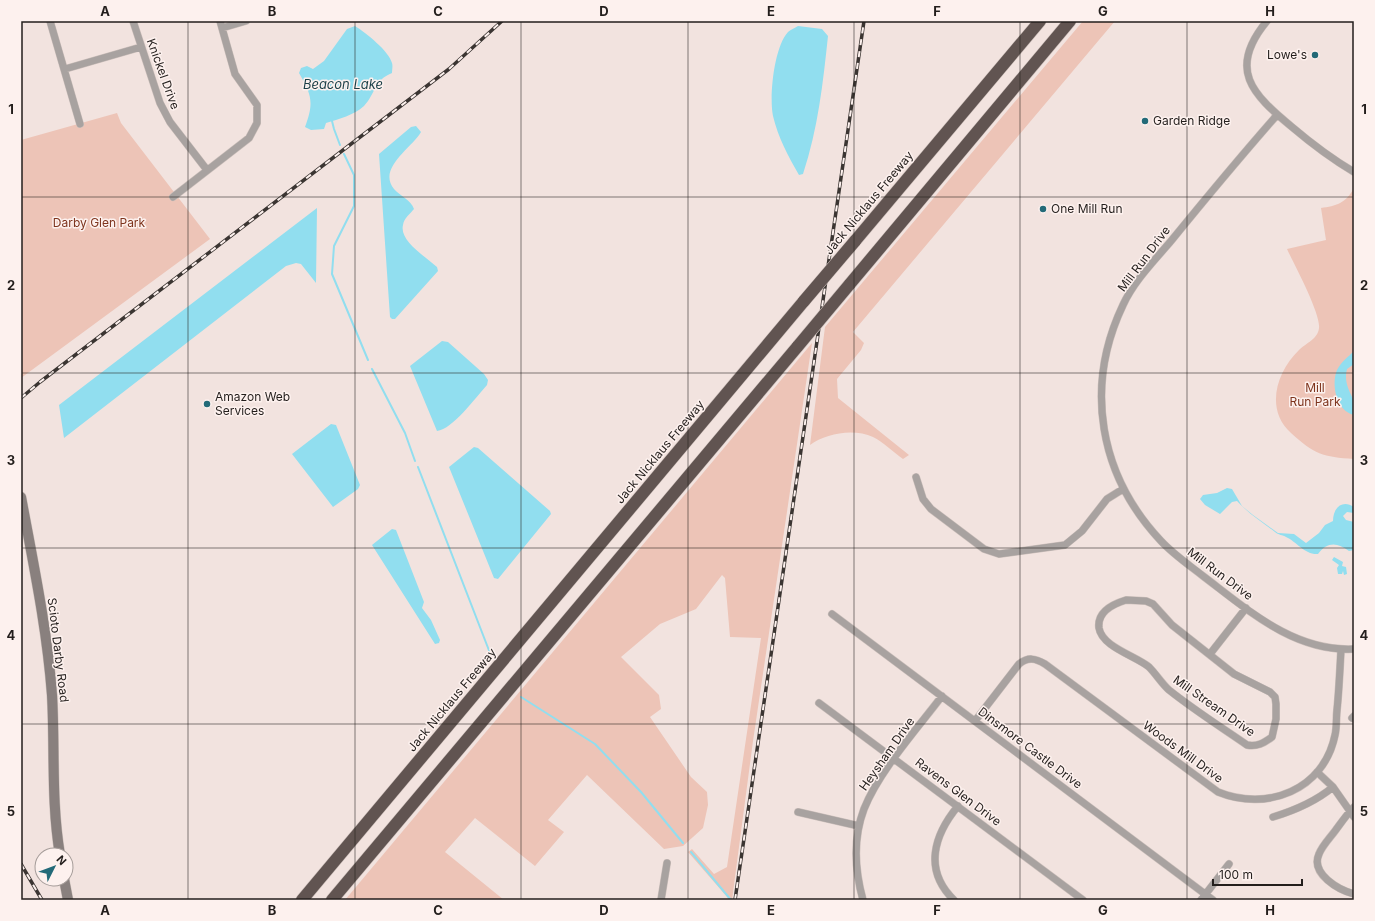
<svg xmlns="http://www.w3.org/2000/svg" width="1375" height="921" viewBox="0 0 1375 921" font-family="Inter,sans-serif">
<rect width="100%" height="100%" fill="#f2e3df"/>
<path fill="#edc4b7" d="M1083,21h32l-262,311 11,11 -3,7 -24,29 1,19 71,57 -6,4c-10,-7 -20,-17 -30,-22 -19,-9 -47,-4 -63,8l15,-118z
M117,113l4,10 89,116 -189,139v-238z
M1354,188v271c-31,-2 -40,-5 -63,-26 -26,-23 -15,-61 8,-83 7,-7 19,-11 20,-22 2,-14 -25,-64 -32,-79l39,-9 -5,-32c15,-2 25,-5 33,-20z
M812,343l-59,398 -21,159h-4v-2l-40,-46 4,-3 22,25 13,-7 34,-229 -31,-1 -5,-59 -3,-3 -26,34 -36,15 -39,33 38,38 2,14 -11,8 41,60 16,15 1,13 -5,23 -20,18 -19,3 -77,-74 -39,45 16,12 -29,34 -60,-48 -30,34 59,48h-159z"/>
<path fill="#91deef" d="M355,26c11,7 34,25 37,37 1,3 0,7 0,10 -18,7 -16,20 -28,33 -10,9 -25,13 -38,17l-2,6 -13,1 -6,-3c9,-24 7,-32 -6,-54l2,-5 6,-2 6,3 11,-8 23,-32z
M798,26l24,3 6,7c-5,47 -10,93 -25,138l-4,1c-11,-19 -21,-38 -26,-59 -4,-19 1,-69 15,-84 2,-2 7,-4 10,-6z
M416,126l5,6c-9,16 -44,36 -27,57 6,7 17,11 20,20 -4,5 -10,9 -11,16 -4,16 23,32 34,42l1,4 -43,48h-3l-2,-2 -11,-163 32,-27z
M317,208l-1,75 -15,-19 -5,-1 -10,3 -222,172 -5,-33z
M442,341l6,1 36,32 4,6 -1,5c-12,13 -34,44 -50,46l-27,-65z
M1354,351v13l-7,5c-3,11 1,20 6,30 2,4 1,11 1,16 -18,-4 -23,-31 -17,-45 4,-8 11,-13 17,-19z
M331,424l5,1 24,60 -2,4 -25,18 -41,-53z
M474,447l4,1 72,63 1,3 -53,65 -4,-1 -45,-111z
M1227,488l5,1 10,17 11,9 25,18 16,1 12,9 13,-10 6,-8 8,-4c0,-13 9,-22 21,-14v6l-7,-1 -4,4 3,4 8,2v28l-5,1c-12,-9 -22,-9 -31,3 -13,1 -21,-12 -32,-17 -3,-2 -8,-2 -11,-5 -13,-10 -26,-18 -38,-31l-5,1 -12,12 -15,-9 -5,-6 3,-4 14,-2z
M392,529l4,1 28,72 -2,6 9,12 9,20 -1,3 -4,1 -63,-99z
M1334,557l9,5 -1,4 4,1 1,7 -3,1 -1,-4 -1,3h-4l-1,-6 2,-3 -7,-5z"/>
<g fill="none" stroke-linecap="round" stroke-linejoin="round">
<path stroke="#91deef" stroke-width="2" d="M332,121l2,8 6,16
M344,154l10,21v31l-20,40 -2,28 36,86
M372,369l33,64 10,28
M418,467l72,186
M521,697l74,47 46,48 42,51
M691,852l40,48"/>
<defs>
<path id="minor" d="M50,21l30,103
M133,21l27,82 10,19 37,48
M1267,21c-40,48 -15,73 25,106 20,17 40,32 62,45
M222,28l24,-7
M65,69l76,-22
M1277,115c-36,41 -71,83 -106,126 -17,20 -37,40 -48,64 -39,82 -24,170 38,236 12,13 28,24 42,35 45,34 91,76 151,73
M173,197l76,-59 8,-15v-18l-22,-31 -15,-53
M916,477l7,22 8,10 53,40 15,5 66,-9 17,-14 25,-32 16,-10
M1126,600l20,1 7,3 19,21 62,49 36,18 5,5 1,7v15l-4,18c-8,6 -15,10 -25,8 -26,-18 -53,-35 -78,-55 -7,-6 -13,-16 -20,-23 -13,-11 -47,-20 -50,-39 -2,-16 14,-24 27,-28z
M832,614l381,286
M1210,654l36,-46
M819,703l264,197
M1352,718l2,-2
M975,721l44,-57c9,-7 16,-6 26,0l173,128c49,20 106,-2 117,-57 2,-8 1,-17 2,-25 2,-20 3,-41 4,-61
M1317,772l16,15 21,30
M1354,807c-7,7 -13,16 -19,24 -6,8 -13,15 -16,23 -9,20 20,36 35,40
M798,812l61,14
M1273,817c23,-7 42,-15 60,-30
M661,900l6,-37
M863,900c-8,-29 -10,-62 1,-91 15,-38 53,-80 78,-113
M954,900c-31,-30 -20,-65 4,-94
M1201,900l28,-36"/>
<path id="secondary" d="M21,497c12,65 26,131 31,198 3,53 -1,107 8,160
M64,879l4,21"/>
<path id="motorway" d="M855,241l185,-220
M849,285l221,-264
M302,900l502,-599
M332,900l466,-554"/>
</defs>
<use href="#minor" stroke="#cdc0bc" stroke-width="8"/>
<use href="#secondary" stroke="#cdc0bc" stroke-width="11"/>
<use href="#motorway" stroke="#cdc0bc" stroke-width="13"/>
<use href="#minor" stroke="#a8a2a0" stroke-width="7"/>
<use href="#secondary" stroke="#89807e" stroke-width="10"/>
<use href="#motorway" stroke="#615451" stroke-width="12"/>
<defs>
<path id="rail" d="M21,398l19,-16 409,-313 53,-48
M21,864l21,36
M735,900l129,-879"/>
</defs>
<use href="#rail" stroke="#3b3532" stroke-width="3.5"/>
<use href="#rail" stroke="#fdf1ee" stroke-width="2" stroke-dasharray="6" stroke-linecap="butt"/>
<defs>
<path id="motorway-bridge" d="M804,301l51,-60
M798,346l51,-61"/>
</defs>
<use href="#motorway-bridge" stroke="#cdc0bc" stroke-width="13" stroke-linecap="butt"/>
<use href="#motorway-bridge" stroke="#615451" stroke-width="12"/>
</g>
<path fill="none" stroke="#231e1c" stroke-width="1" stroke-opacity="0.55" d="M188,21v879M355,21v879M521,21v879M688,21v879M854,21v879M1020,21v879M1187,21v879M21,197h1333M21,373h1333M21,548h1333M21,724h1333"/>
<g fill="#236a78" stroke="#fdf1ee" stroke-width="1.5">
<circle cx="1315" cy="55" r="4"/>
<circle cx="1145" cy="121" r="4"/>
<circle cx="1043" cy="209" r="4"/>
<circle cx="207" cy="404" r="4"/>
</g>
<g text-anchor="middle" stroke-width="3" stroke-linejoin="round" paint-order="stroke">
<g font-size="12" fill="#231e1c" stroke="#fdf1ee" text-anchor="start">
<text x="1307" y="59" text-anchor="end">Lowe's</text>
<text x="1153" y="125">Garden Ridge</text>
<text x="1051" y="213">One Mill Run</text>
<text x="215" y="401">Amazon Web<tspan x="215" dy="14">Services</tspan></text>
</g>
<g font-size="12" fill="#231e1c" stroke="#fdf1ee">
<text transform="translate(163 74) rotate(70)" y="4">Knickel Drive</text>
<text transform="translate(869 203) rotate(-50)" y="4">Jack Nicklaus Freeway</text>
<text transform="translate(1144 259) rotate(-53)" y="4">Mill Run Drive</text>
<text transform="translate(660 452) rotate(-50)" y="4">Jack Nicklaus Freeway</text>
<text transform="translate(1220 574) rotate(37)" y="4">Mill Run Drive</text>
<text transform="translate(58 650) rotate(83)" y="4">Scioto Darby Road</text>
<text transform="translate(452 700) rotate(-50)" y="4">Jack Nicklaus Freeway</text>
<text transform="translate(1214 706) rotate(35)" y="4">Mill Stream Drive</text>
<text transform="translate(1030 748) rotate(37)" y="4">Dinsmore Castle Drive</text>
<text transform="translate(1183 752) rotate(36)" y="4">Woods Mill Drive</text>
<text transform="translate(887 754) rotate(-55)" y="4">Heysham Drive</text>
<text transform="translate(958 792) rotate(37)" y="4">Ravens Glen Drive</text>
</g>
<g font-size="12" fill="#7e341d" stroke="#fdf1ee">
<text x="99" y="227">Darby Glen Park</text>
<text x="1315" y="392">Mill<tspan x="1315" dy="14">Run Park</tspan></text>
</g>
<g font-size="13" font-style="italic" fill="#1a3f47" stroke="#fdf1ee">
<text x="343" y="89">Beacon Lake</text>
</g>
</g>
<rect width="1375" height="921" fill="none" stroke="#fdf1ee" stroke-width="44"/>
<g transform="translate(54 867) rotate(48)"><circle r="19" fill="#fdf1ee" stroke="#a69d9a"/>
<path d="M0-3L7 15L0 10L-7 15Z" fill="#236a78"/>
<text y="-6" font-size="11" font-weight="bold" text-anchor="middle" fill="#231e1c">N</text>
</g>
<path d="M1213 879v6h89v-6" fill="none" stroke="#231e1c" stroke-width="2"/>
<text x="1219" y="879" font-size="12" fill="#231e1c" stroke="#fdf1ee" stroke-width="3" paint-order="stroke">100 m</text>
<rect x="22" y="22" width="1331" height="877" fill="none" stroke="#231e1c" stroke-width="1.5"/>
<g font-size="13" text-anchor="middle" font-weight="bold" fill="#231e1c">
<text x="105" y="16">A</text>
<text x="272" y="16">B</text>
<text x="438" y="16">C</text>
<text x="604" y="16">D</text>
<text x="771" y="16">E</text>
<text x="937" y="16">F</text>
<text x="1103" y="16">G</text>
<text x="1270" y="16">H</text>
<text x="11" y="114">1</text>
<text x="1364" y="114">1</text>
<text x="11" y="290">2</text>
<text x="1364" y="290">2</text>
<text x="11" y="465">3</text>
<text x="1364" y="465">3</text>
<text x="11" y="640">4</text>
<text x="1364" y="640">4</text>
<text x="11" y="816">5</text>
<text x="1364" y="816">5</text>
<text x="105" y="915">A</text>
<text x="272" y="915">B</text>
<text x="438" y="915">C</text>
<text x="604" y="915">D</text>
<text x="771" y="915">E</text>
<text x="937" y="915">F</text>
<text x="1103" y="915">G</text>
<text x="1270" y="915">H</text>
</g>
</svg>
